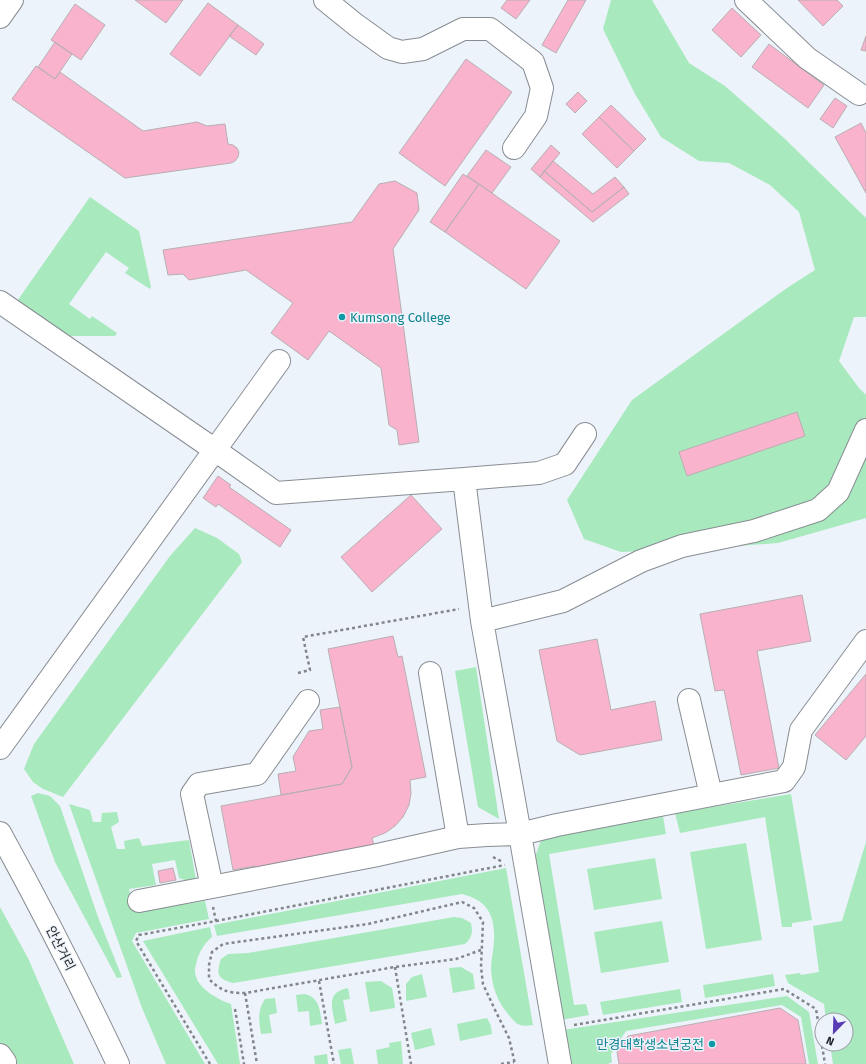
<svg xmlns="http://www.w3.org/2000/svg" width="866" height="1064" viewBox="0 0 866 1064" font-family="'Fira Sans','Noto Sans KR',sans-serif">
<rect width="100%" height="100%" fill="#edf3fa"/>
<path fill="#a8e9be" d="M611,0h41l37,63 36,23 59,52 82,80v99h-12l-15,44 20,27 7,7v123l-88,25 -66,5 -91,4 -37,-13 -17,-39 65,-100 155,-112 28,-18 -16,-58 -29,-27 -41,-22 -30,-2 -38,-24 -26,-43 -32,-65z
M90,197l49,34 12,56 -1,2 -25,-16 4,-5 -23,-16 -37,52 21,15 2,-3 25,17 -2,3h-55l-45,-32z
M195,528l22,10 22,16 3,8 -179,235 -20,-8 -10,-7 -9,-13 10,-25 136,-188z
M476,667l23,152 -21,-12 -23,-136z
M38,793l12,3 10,10 38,111 24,60 -5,1 -62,-116 -24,-66z
M791,794l21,126 -20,3v4h-10l-17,-110 -85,16 -5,-20z
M69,804l21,6 3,12h8l1,-9 15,-1 2,10 -8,5 6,22h8l-1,-8 15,-3 3,8 47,-6 7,40 -8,1 -9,-3 -4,-18 -23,4 4,21 -27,4 5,22 71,-10 4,18 -73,14 -4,8 73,123h-39l-24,-56z
M663,816l3,18 -117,20 25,151 12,-1 3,11 -28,5 -26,-163 6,-17 12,-5z
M866,842v222h-33l-3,-20h16v-24h-20l-2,-16 -36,-21 -3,-8 15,-2 1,2 18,-3 -6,-46 29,-5z
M746,843l16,97 -56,9 -16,-97z
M655,858l7,41 -68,11 -7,-41z
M506,868l27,157c-14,2 -16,0 -25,-11 -11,-13 -16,-28 -17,-45 0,-10 3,-20 3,-30 1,-25 -8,-39 -32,-45l-245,42 -3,-11z
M0,907l28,51 46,106h-59l-15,-18z
M454,917l8,1 9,5c2,9 1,15 -6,21l-232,39c-16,-4 -17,-9 -12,-24l7,-5 20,-1z
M662,921l7,41 -68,11 -7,-41z
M210,927l2,10c-7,6 -12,13 -15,23 0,3 -2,6 -2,9 -1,18 22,30 36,35l9,60h-22l-75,-123z
M461,967l12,7 2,15 -22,4 -4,-25z
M422,974l5,23 -21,4v-17l6,-7z
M773,974l2,12 -70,12 -2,-13z
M381,981l11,7 2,11 1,9 -25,4 -5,-30z
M348,988l2,11 -7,1 4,21 -12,3c-3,-17 -9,-32 13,-36z
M680,989l2,13 -79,13 -3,-13z
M305,994c15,4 15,17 17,30l-12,2 -1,-15 -11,1 -2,-17z
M787,996l22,16 9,52h-9l-8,-47 -19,-12 -156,26 -15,23 1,8 -4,2h-40l-5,-34z
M275,998l2,15 -8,2 3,18 -11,1c-2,-13 -4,-23 4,-35z
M487,1018l4,8 1,8 -32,7 -3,-17z
M431,1028l4,17 -20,5 -4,-17z
M401,1041l2,23h-25l-2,-14 14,-3 -1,-4z
M351,1048l3,16h-13l-3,-14z
M327,1054l1,10h-13l-1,-8z"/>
<path fill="#f9b3cd" stroke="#b8afb2" d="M135,0h48l-17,23z
M507,0h23l-14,19 -15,-11z
M568,0h18l-30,53 -14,-8z
M798,0h39l6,6 -20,20z
M208,3l30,22 -38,51 -30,-22z
M75,4l30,21 -24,35 -30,-20z
M732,8l29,27 -20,22 -29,-27z
M238,25l26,19 -8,11 -27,-19z
M866,36v15l-5,-1z
M55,42l17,12 -17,25 -17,-12z
M769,44l55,41 -16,23 -56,-41z
M466,59l46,33 -67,94 -46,-33z
M36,66l19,13 5,-7 83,59 54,-9 10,4 18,-2 3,20 5,1 4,3 2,4 -1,5 -3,4 -4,2 -106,15 -113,-79z
M578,92l9,9 -12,12 -9,-9z
M835,98l12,8 -14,22 -13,-9z
M611,105l35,34 -12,12 -35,-34z
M599,117l35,34 -17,17 -35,-34z
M861,123l5,10v60l-31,-56z
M551,145l9,8 -20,24 -9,-8z
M486,150l25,17 -19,26 -25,-17z
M553,161l40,33 22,-17 9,10 -32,25 -48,-41z
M544,171l48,41 32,-25 5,7 -36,28 -53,-45z
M463,174l16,10 -34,48 -15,-10z
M395,181l22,12 2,17 -26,39 26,193 -20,3 -2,-15 -8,-5 -8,-57 -52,-37 -21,29 -37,-27 22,-30 -47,-33 -57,10 -6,-6 -15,1 -5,-25 189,-28 27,-38z
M479,184l81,57 -34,48 -81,-57z
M797,412l8,24 -118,40 -8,-24z
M218,476l13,9 -2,2 62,43 -11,17 -62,-43 -2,3 -13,-9z
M411,495l31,34 -70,63 -31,-35z
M802,595l9,46 -54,10 22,117 -38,7 -17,-85 -9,1 -15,-77z
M393,636l5,21 4,-1 24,121 -16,3 1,13 -2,12 -6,12 -8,9 -10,7 -13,5 3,10 -119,23 -1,-5 -22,4 -12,-64 121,-22 10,-17 -24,-118z
M597,639l14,71 44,-9 7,39 -82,15 -23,-14 -18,-91z
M866,674v62l-20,24 -31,-25z
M340,707l12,60 -10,17 -61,11 -3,-21 18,-3 -3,-14 16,-26 14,-2 -3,-19z
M173,868l3,12 -16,3 -2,-12z
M780,1008l18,12 8,44h-187l-2,-12 11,-16z"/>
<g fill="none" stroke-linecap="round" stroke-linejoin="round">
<defs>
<path id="minor" d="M325,0l31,25 32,23 14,4 21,-3 40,-20h27l43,33 9,26 -6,28 -22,32
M746,0l61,58 52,36
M0,17l12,-17
M0,302l215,148 61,43 188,-14 18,142 38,213 37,-9 227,-44 10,-14 7,-37 65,-89
M464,479l75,-6 26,-9 20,-30
M482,621l81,-20 78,-40 41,-15 72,-15 64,-21 20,-18 28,-62
M430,673l28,164
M689,700l22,95
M0,748l279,-387
M212,887l-20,-93 7,-10 58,-10 51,-73
M139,901l234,-45 85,-19 29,-2 33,-1 40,230
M0,1055l5,7v2"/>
<path id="major" d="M0,833c42,76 81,153 118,231"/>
</defs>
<use href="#minor" stroke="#888d93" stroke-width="24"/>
<use href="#major" stroke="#888d93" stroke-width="24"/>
<path stroke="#82868b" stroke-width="2.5" stroke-dasharray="3 3" stroke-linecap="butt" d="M298,673l12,-3 -7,-33 156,-28
M493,857l10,5
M216,921l289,-56
M481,950l-25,9 -61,8 -150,26c-17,0 -24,-2 -36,-14v-14l3,-13 11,-8 145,-20 94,-22 12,6 9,14 -2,45 2,17 13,28 13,26 6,26
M395,967l16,97
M319,981l15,83
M245,993l12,71
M235,1009l9,55
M574,1025l210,-36 32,20 9,55
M210,1064l-74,-123 3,-6 77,-14 -3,-14
M501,1064l13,-2"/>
<use href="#minor" stroke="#fff" stroke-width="22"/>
<use href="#major" stroke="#fff" stroke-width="22"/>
</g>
<g fill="#0f9aa8" stroke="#edf3fa" stroke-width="1.5">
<circle cx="342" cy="317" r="4"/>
<circle cx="712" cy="1044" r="4"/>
</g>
<g text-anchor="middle" stroke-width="3" stroke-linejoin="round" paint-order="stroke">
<g font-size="13" fill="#0d838f" stroke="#edf3fa" text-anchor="start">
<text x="350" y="322">Kumsong College</text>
<text x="704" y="1049" text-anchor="end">만경대학생소년궁전</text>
</g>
<g font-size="13" fill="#1f2124" stroke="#edf3fa">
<text transform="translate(61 948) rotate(63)" y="5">안산거리</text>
</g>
</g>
<g transform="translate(834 1032) rotate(203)"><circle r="19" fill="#edf3fa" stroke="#9b9fa4"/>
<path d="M0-3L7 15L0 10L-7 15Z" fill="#573cb4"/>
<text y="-6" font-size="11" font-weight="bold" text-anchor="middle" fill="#1f2124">N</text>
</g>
</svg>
